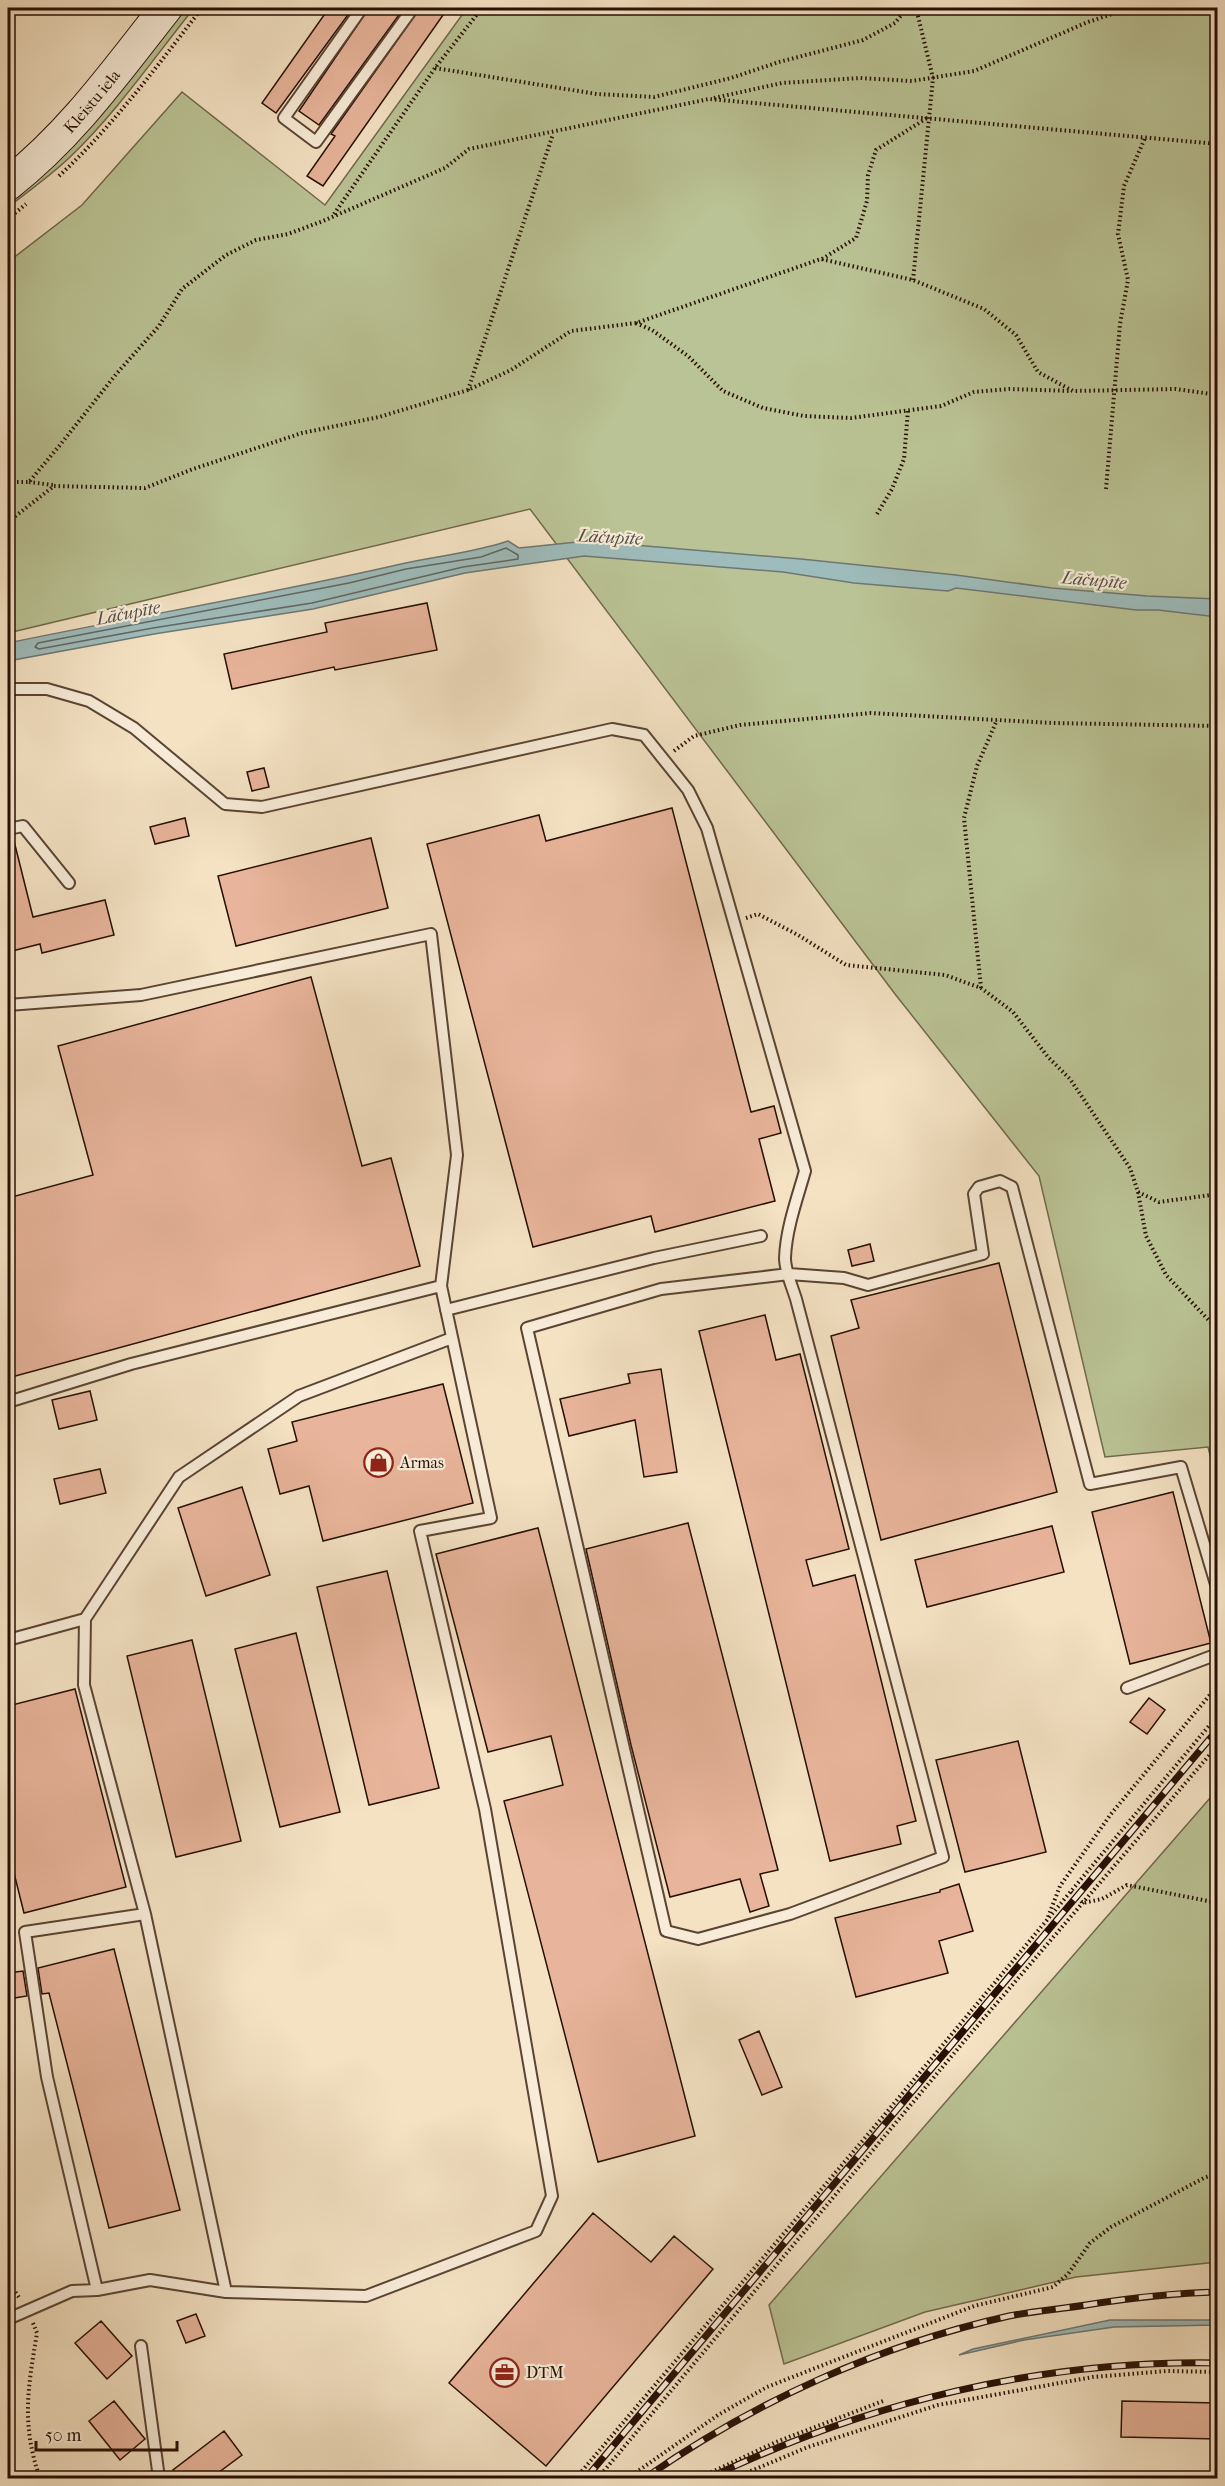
<svg xmlns="http://www.w3.org/2000/svg" width="1225" height="2486" viewBox="0 0 1225 2486" font-family="'IM FELL French Canon',serif">
<rect width="100%" height="100%" fill="#f4e2c3"/>
<filter id="stains"><feTurbulence type="fractalNoise" baseFrequency=".00333" numOctaves="4"/><feColorMatrix values="0 0 0 0 .2 0 0 0 0 .09 0 0 0 0 .02 0 0 0 .5 -.17"/></filter>
<radialGradient id="worn" r=".72"><stop offset=".6" stop-color="#630" stop-opacity="0"/><stop offset="1" stop-color="#630" stop-opacity=".3"/></radialGradient>
<path fill="#bac395" stroke="#70694c" stroke-width="1.5" d="M177,8h17c-40,50 -78,105 -125,150 -19,18 -40,33 -61,49v-10z
M467,8h750v1474l-9,-35 -103,10 -66,-281 -144,-182 -365,-485 -522,124v-371l74,-57 100,-113 143,113z
M1217,1790v472l-141,15 -151,35 -141,52 -15,-59z"/>
<path fill="#9ebcbb" stroke="#6e7772" stroke-width="1.5" d="M508,541l11,7 68,-7 214,18 155,16 96,13 95,8 70,3v18l-59,-7h-22l-180,-22 -8,3 -94,-8 -71,-11 -199,-16 -119,17 -152,36 -159,25 -146,27v-18c130,-27 263,-49 393,-79 36,-8 72,-11 107,-23z
M1110,2320h107v5l-103,2 -90,13 -65,15 14,-6z"/>
<g fill="none" stroke-linecap="round" stroke-linejoin="round">
<path stroke="#626660" stroke-width="1.5" d="M506,548l12,7v4l-55,8 -151,36 -159,25 -114,21 -4,-2 3,-4 311,-60 57,-14 75,-12z"/>
</g>
<path fill="#e8b49b" stroke="#270f04" stroke-width="1.5" d="M329,8h24l-77,105 -14,-10z
M369,8h35l-85,117 -20,-14z
M420,8h28l-125,178 -16,-10 28,-40 -4,-2z
M427,603l10,47 -102,20 -1,-3 -102,22 -8,-35 103,-22 -2,-9z
M264,768l5,19 -17,4 -5,-19z
M672,808l79,304 23,-6 7,27 -22,6 16,62 -120,31 -4,-16 -118,31 -106,-403 112,-29 7,26z
M185,818l4,18 -34,8 -5,-17z
M13,837l20,80 72,-17 9,35 -72,18 -2,-9 -32,8v-114z
M371,838l17,70 -152,38 -18,-70z
M311,977l51,189 29,-8 29,108 -412,112v-180l85,-23 -35,-129z
M870,1244l4,17 -22,5 -4,-16z
M999,1263l58,229 -176,48 -50,-204 28,-8 -8,-28z
M765,1315l11,45 24,-6 49,195 -43,11 7,26 42,-11 61,246 -19,5 4,18 -71,17 -131,-530z
M661,1369l16,103 -33,5 -9,-57 -66,16 -9,-37 70,-16 -2,-9z
M443,1384l30,119 -150,38 -14,-55 -29,8 -12,-45 29,-8 -5,-19z
M90,1391l7,29 -38,9 -7,-29z
M100,1469l6,24 -46,11 -6,-25z
M242,1487l28,88 -64,21 -28,-88z
M1173,1492l38,151 -81,21 -38,-152z
M688,1523l90,347 -18,4 9,32 -19,6 -10,-33 -70,18 -39,-152 -45,-196z
M1052,1526l12,46 -137,35 -12,-47z
M538,1528l157,608 -97,26 -94,-361 59,-16 -12,-49 -63,16 -52,-198z
M387,1571l52,217 -70,17 -52,-218z
M296,1633l44,179 -60,15 -45,-178z
M192,1640l49,201 -65,16 -49,-201z
M75,1689l51,198 -102,26 -16,-64v-143z
M1149,1698l16,12 -18,24 -17,-12z
M1018,1741l28,111 -81,20 -29,-112z
M959,1884l14,47 -34,10 9,32 -92,24 -21,-79 105,-26v-2z
M114,1949l66,261 -71,18 -60,-235 -7,1 -4,-26z
M23,1971l4,25 -19,3v-26z
M759,2031l23,56 -20,8 -23,-55z
M593,2213l58,49 23,-26 39,33 -167,197 -97,-83z
M196,2314l9,22 -19,7 -9,-22z
M101,2321l31,35 -25,23 -32,-36z
M114,2401l31,38 -25,21 -31,-39z
M1122,2401l96,2v36l-97,-2z
M224,2431l18,24 -31,23h-32l-6,-8z"/>
<g fill="none" stroke-linecap="round" stroke-linejoin="round">
<defs>
<path id="service" d="M362,8l-78,110 32,24 97,-134
M8,689h39l42,12 45,27 91,76 37,3 350,-78 32,6 44,55 19,38 98,343c-8,28 -19,58 -20,87 0,13 7,28 11,41l147,558 -153,57 -92,25 -32,-8 -139,-603 134,-39 128,-15 55,4 24,7 115,-31 -9,-60 5,-7 21,-6 12,6 78,297 91,-17 37,124
M8,829l15,-3 46,57
M8,1005l133,-10 290,-61 26,221 -16,131
M446,1310l208,-52 107,-22
M8,1402l123,-38 310,-78 50,232 -71,13 65,278 67,387 -16,35 -170,65 -140,-4 -76,-12 -53,10 -25,1 -64,28
M8,1640l77,-21
M1127,1688l88,-33 3,-6
M97,2290l-50,-213 -22,-145 120,-18
M226,2292l-81,-378 -61,-229 1,-66 94,-142 120,-81 153,-58
M141,2346l18,132"/>
<g id="secondary">
<path id="s1" d="M8,184c63,-49 109,-114 158,-176"/>
</g>
</defs>
<use href="#service" stroke="#5a4434" stroke-width="14"/>
<use href="#secondary" stroke="#270f04" stroke-width="34"/>
<path stroke="#270f04" stroke-width="4" stroke-dasharray="1.5 3" stroke-linecap="butt" d="M435,68l162,26 57,3 77,-19 48,-16 84,-22 32,-17 12,-15
M714,98l68,-15 78,-5 52,3 62,-10 114,-49 42,-14
M59,176c54,-50 99,-111 143,-168
M334,214l101,-146 47,-60
M8,219l18,-15
M822,259l34,-21 11,-37 1,-26 8,-25 51,-32
M913,280l20,-202 -17,-70
M636,323l16,7 36,26 35,35 40,17 41,8 47,2 90,-12 33,-14 35,-3 63,2
M468,390l85,-256
M8,482h21l31,-37 57,-72 42,-47 23,-37 44,-34 30,-15 32,-6 35,-13 122,-53 24,-19 240,-50 509,45
M29,482l24,3
M1106,489l14,-165 8,-44 -10,-46 6,-48 21,-48
M877,514l15,-25 12,-30 4,-49
M8,522l46,-36 91,2 48,-19 109,-36 77,-16 89,-27 43,-20 60,-39 65,-8 185,-64 92,21 71,29 32,26 22,37 35,19 103,-2 42,6
M674,751l20,-15 46,-11 131,-12 181,10 166,3
M746,918l12,-4 40,21 48,30 99,10 36,13 32,24 35,45 22,22 60,89 8,24 21,10 59,-8
M981,988l-17,-170 13,-52 20,-46
M1138,1192l8,44 20,39 52,55
M1071,1892l12,11 19,-4 25,-14 91,18
M1048,1917l12,-31 51,-72 107,-129
M8,2281l12,18
M33,2323l4,10c-9,54 -16,92 3,145
M576,2478l305,-359 337,-404
M598,2478l368,-439 252,-294
M628,2478l90,-63 49,-28 207,-81 79,-19 15,-13 22,-31 21,-16 93,-49 14,-5
M699,2478l77,-36 107,-41
M734,2478l74,-31 130,-42 155,-28 74,-6 51,1"/>
<use href="#service" stroke="#f8ecd8" stroke-width="10"/>
<use href="#secondary" stroke="#f8ecd8" stroke-width="32"/>
<defs>
<path id="rail" d="M586,2478l632,-749
M645,2478c109,-76 234,-133 364,-162 25,-5 52,-7 77,-11 44,-7 87,-12 132,-13
M709,2478c159,-76 332,-118 509,-115"/>
</defs>
<use href="#rail" stroke="#270f04" stroke-width="7"/>
<use href="#rail" stroke="#f8ecd8" stroke-width="4.5" stroke-dasharray="14" stroke-linecap="butt"/>
</g>
<defs>
<symbol id="shop-ring" viewBox="-11 -11 22 22"><circle r="9.5" fill="#f8ecd8" stroke="#8f2418" stroke-width="1.5"/><path d="M-5-2.5h2.3a2.7 3.5 0 0 1 5.4 0H5L5.5 6h-11ZM-1.5-2.5h3a1.5 2.3 0 0 0-3 0Z" fill="#8f2418"/></symbol>
<symbol id="office-ring" viewBox="-11 -11 22 22"><circle r="9.5" fill="#f8ecd8" stroke="#8f2418" stroke-width="1.5"/><path d="M-6-3h4V-5.5h4V-3h4V5H-6ZM-1-4.5V-3h2v-1.5ZM-6 0V1H6V0Z" fill="#8f2418"/></symbol>
</defs>
<g fill-rule="evenodd">
<use href="#shop-ring" x="362" y="1446" width="33" height="33"/>
<use href="#office-ring" x="488" y="2356" width="33" height="33"/>
</g>
<g text-anchor="middle" stroke-width="4.5" stroke-linejoin="round" paint-order="stroke">
<g font-size="16" fill="#270f04" stroke="#f8ecd8">
<text dy="6" stroke="none"><textPath href="#s1" startOffset="118">Kleistu iela</textPath></text>
</g>
<g font-size="16" fill="#270f04" stroke="#f8ecd8" text-anchor="start">
<text x="400" y="1468">Armas</text>
<text x="526" y="2378">DTM</text>
</g>
<g font-size="18" font-style="italic" fill="#514c44" stroke="#f8ecd8">
<text transform="translate(610 537) rotate(3)" y="6">Lāčupīte</text>
<text transform="translate(1094 580) rotate(5)" y="6">Lāčupīte</text>
<text transform="translate(128 613) rotate(-11)" y="6">Lāčupīte</text>
</g>
</g>
<rect width="1225" height="2486" fill="none" stroke="#f4e2c3" stroke-width="30"/>
<rect x="9" y="9" width="1207" height="2468" fill="none" stroke="#270f04" stroke-width="3"/>
<rect x="15" y="15" width="1195" height="2456" fill="none" stroke="#270f04" stroke-width="1.5"/>
<path d="M36 2441v9h141v-9" fill="none" stroke="#270f04" stroke-width="3"/>
<text x="45" y="2441" font-size="18" fill="#270f04" stroke="#f8ecd8" stroke-width="4.5" paint-order="stroke">50 m</text>
<rect width="100%" height="100%" filter="url(#stains)"/>
<rect width="100%" height="100%" fill="url(#worn)"/>
</svg>
